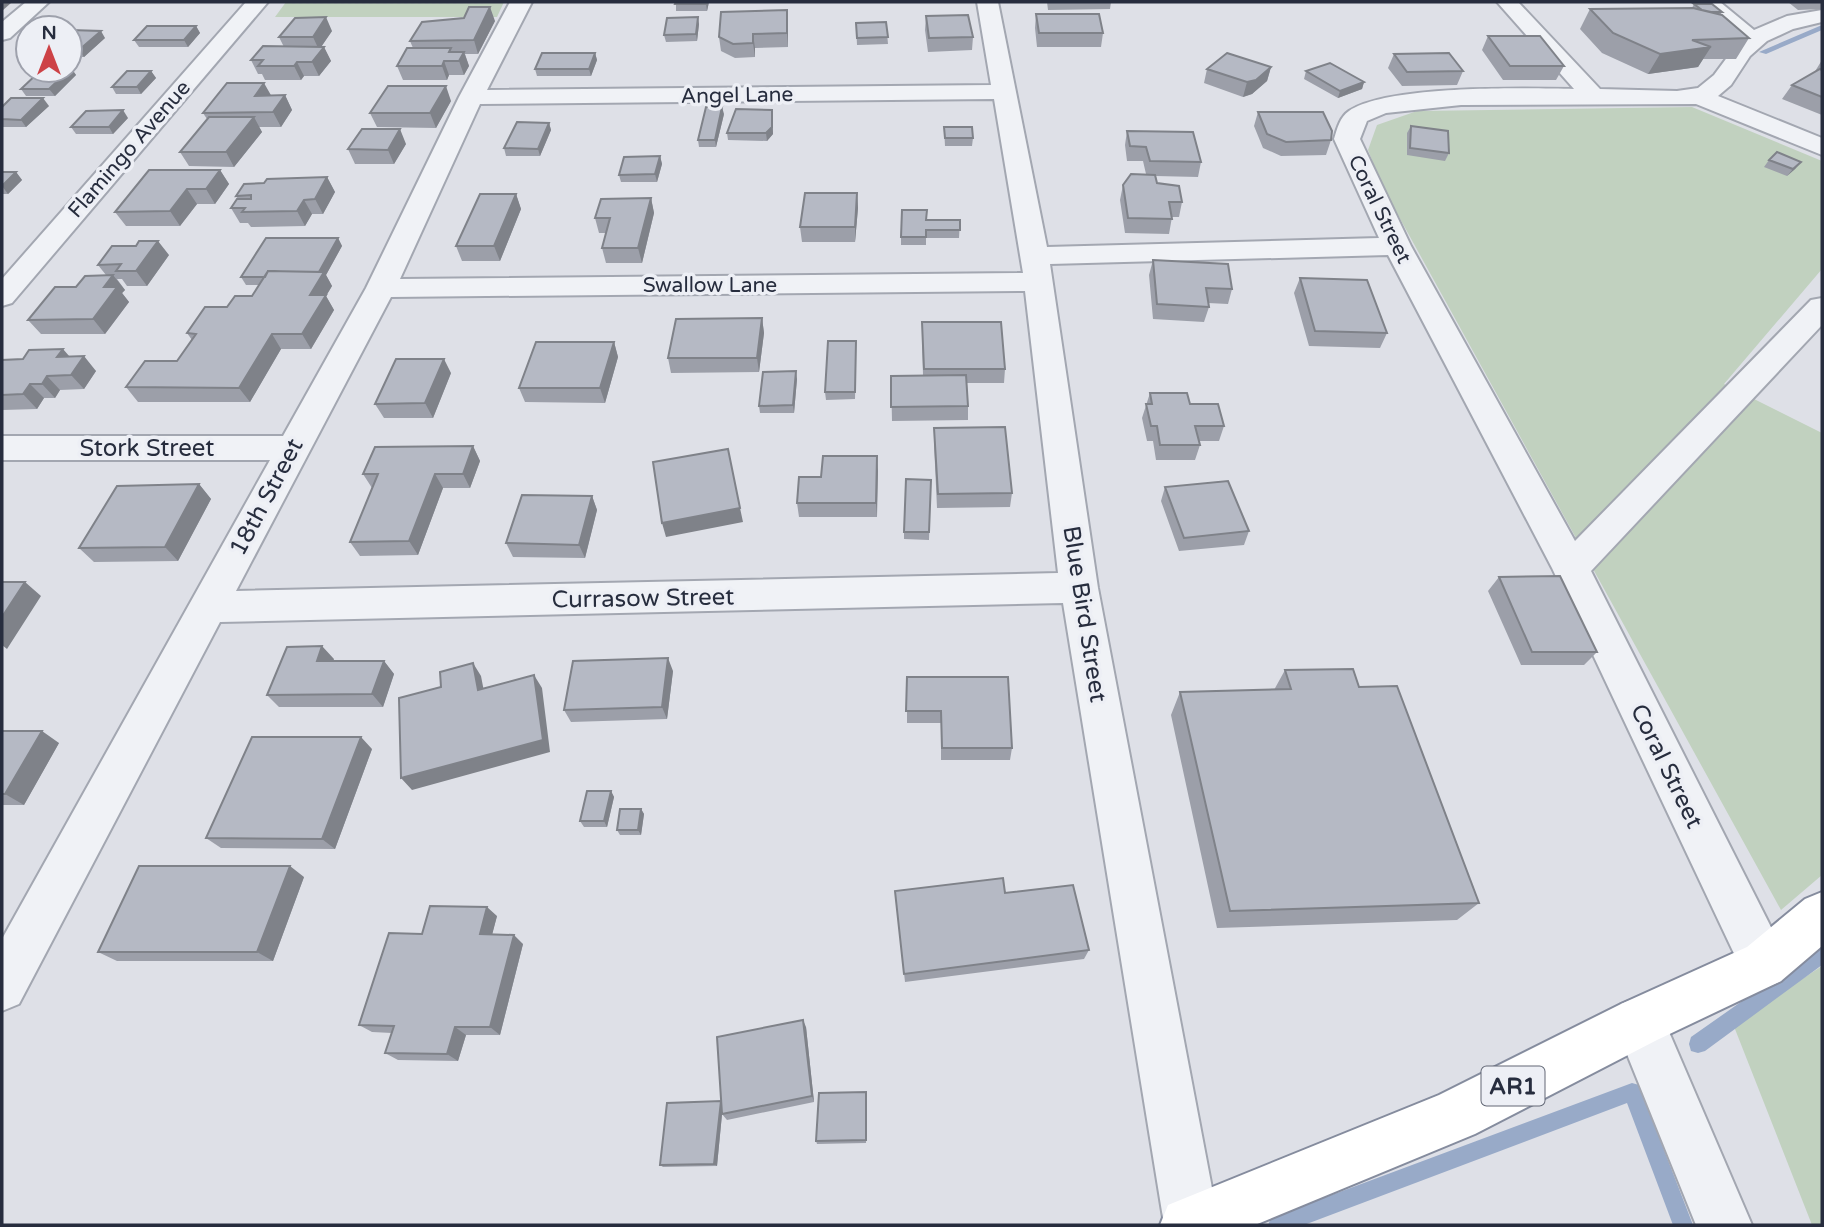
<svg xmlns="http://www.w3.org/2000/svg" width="1824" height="1227" viewBox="0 0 1824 1227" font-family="'Varela Round',sans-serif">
<rect width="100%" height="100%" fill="#dee0e7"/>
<path fill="#c1d1bf" d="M286,2h218l-7,15h-222z
M1692,107l130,54v108l-98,115 98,49v442l-41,35 -399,-724 -14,-36 9,-25 40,-14z
M1822,966v259h-10l-79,-201z"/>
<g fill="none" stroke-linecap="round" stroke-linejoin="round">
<path fill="#98aac8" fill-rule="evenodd" d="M1822,25v5l-56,24 -7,-2z
M1822,945v20l-117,86 -7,2 -7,-2 -2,-7 2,-7z
M1632,1083l7,2 54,140h-20l-46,-122 -323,122h-36l3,-7 7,-3z"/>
<defs>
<path id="minor" d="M26,2h23l-39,36 -8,2v-18z
M246,2h22l-256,301 -10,3v-27z
M510,2h22l-45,88 504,-5 -14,-83h21l49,245 332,-9 -45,-99c3,-10 6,-22 15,-28 39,-26 175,-23 225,-22l-77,-87h21l82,87 77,2 21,-3 16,-13 26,-35 -13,-8 -29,-30h22l34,28 33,-14 35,-6v12l-29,7 -26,12 -17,15 -19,29 -13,11 104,42v17l-126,-51 -235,1 -75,8 -19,8 -7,18 51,107 164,295 236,-241 11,-2v27l-231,246 190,376 7,17 -7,17 -17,7 -17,-7 -195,-413 -164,-313 -338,9 48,324 121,637 -55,-1 -101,-621 -843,19 -201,382 -17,7v-72l268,-479h-268v-24h281l83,-148 93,-191zM994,99l29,174 -623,6 80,-175zM1025,291l33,282 -822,18 155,-294z
M1639,997l18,7 95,221h-56l-82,-203 7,-18z"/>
<path id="highway" d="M1822,892v54l-41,35 -124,59 -182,94 -220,91h-95l8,-20 271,-110 182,-91 126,-57 58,-48z"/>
</defs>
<use href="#minor" stroke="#a3a7b1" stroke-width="4"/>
<use href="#highway" stroke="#858c9e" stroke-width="4"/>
<path stroke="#b8bbc2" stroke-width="2.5" stroke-dasharray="3.5 3.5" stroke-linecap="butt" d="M292,2h191"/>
<use href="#minor" fill="#f0f2f6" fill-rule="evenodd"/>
<use href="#highway" fill="#fff" fill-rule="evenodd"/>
</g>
<path fill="#9c9fa9" d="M676,2h33l-2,9h-31z
M1047,2h64l-1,7 -62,1z
M1788,2h34v7l-24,1z
M1694,4l28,8 -2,3 29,23 -13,21h-33l-5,8 -50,7 -46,-21 -22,-24 10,-20 102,-1z
M787,10l1,14v23l-33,1v9l-20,1 -14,-7 -2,-14z
M1036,14l67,19 -2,14h-64l-2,-19z
M926,16l47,21 -1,13 -44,2 -3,-22z
M495,21l-17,33h-13l4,12 -5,9h-15l-2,5h-44l-6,-14 16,-18 -3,-7z
M886,22l2,22 -31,1 -1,-22z
M699,24l-2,17 -31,1 -2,-7z
M196,26l4,7 -12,14h-49l-5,-7z
M70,30l35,8 -21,19h-14z
M332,31l-11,16h3l7,14 -12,15h-15l-3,4h-36l-3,-6h-4l-7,-14 33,-13 -5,-10z
M1488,36l76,30 -8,14h-53l-21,-30z
M595,53l2,7 -6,16h-54l-2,-7z
M1394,54l69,17 -6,14 -55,1 -14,-18z
M1822,60v55l-40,-16 10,-14 22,-12z
M1271,67l-4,14 -15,13 -9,3 -39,-14 3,-14z
M71,68l5,7 -21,21h-29l-5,-7z
M151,71l5,7 -15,16h-25l-4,-7z
M1306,71l58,11 -2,7 -24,9 -34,-19z
M271,95h14l7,15 -11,17h-22l3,5 -28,35 -45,-1 -9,-14 27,-33 -4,-6z
M451,101l-15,27 -59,-1 -7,-14z
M49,106l-23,21h-24v-20z
M772,110l1,24 -6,7 -39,-1 -1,-7z
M1258,112l73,28 -5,15 -45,1 -18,-8 -9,-22z
M724,114l-8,33h-17l-1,-7z
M128,118l-15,16h-37l-5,-7z
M549,123l2,7 -11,26h-34l-2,-8z
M1411,126l38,27 -4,8 -38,-6v-22z
M944,127l29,11 -1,8h-27z
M1127,131l74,31 -3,15 -42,-1 1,7 25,19 -3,15h-7l-3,17 -44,-1 -5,-33 3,-15 23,-11 -3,-13h-16l-2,-16z
M406,144l-12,20h-39l-7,-15z
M660,156l2,8 -5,18h-36l-2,-7z
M1769,160l32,2 -6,7 -8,7 -23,-9z
M220,170l9,14 -14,20h-18l-17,22h-54l-11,-14z
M2,172h14l6,8 -14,14h-6z
M327,177l8,15 -12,22h-11l-7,12 -54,1 -3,-4h-8l-9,-15 7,-9 -2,-3 28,-13z
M857,193l1,15 -3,34h-53l-2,-15z
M516,194l5,15 -21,52h-38l-6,-15z
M651,198l3,15 -12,50h-36l-4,-15 4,-15h-7l-4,-15z
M926,220h34l-1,18h-33v7h-25v-8z
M338,238l4,8 -16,29 6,11 -6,10 8,14 -23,39h-30l-31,53h-112l-12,-15 51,-26 15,-21 -5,-7 40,-26 25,-11 8,-11h-14l-5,-8z
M169,255l-22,31h-20l-5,-7h-5l8,11 -3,3 7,9 -24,32h-64l-13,-14 48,-33 30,-12 -8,-10z
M1153,260l79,29 -4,15 -20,-1 1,4 -5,15 -51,-3 -4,-44z
M1300,278l87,55 -7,15 -71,-2 -15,-53z
M762,318l2,15 -5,39 -88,1 -3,-15z
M922,337l83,32 -1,14h-37l1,23v14l-76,1 -1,-45 32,-1z
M614,342l4,15 -13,46 -80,-1 -6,-14z
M856,348l-1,51 -29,1 -1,-8z
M70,357l26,14 -12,18 -24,1 -5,8h-11l-7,11 -34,1 -1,-2v-48z
M451,373l-18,45h-49l-9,-14z
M797,379l-3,34h-34l-1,-7z
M1150,393l40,11 34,22 -5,15h-20l1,4 -5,15h-39l-3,-19h-6l-5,-23z
M934,428l78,65 -2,14 -73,1 -3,-65z
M473,446l7,15 -10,27h-27l-25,67 -58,1 -10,-14 22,-54 -9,-14z
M877,456v61h-78l-2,-14 24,-26z
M931,480l-2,60 -25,-1v-7z
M199,484l12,15 -33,62 -84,1 -15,-14z
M1165,487l84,44 -5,14 -65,6 -18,-50z
M592,496l5,14 -12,48 -72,-1 -7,-14z
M1499,577l98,75 -13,13h-63l-33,-74z
M334,659l-1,2h51l10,13 -11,33h-104l-12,-12z
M1285,670l74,17 120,216 -22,17 -240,8 -46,-213 9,-23 94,-2z
M673,671l-6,48 -96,3 -7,-12z
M907,677l105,71 -2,12h-69v-37h-34z
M2,731l57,12 -35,62h-22z
M372,749l-37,100 -114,-1 -15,-10z
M611,791l3,6 -7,30h-23l-4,-6z
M641,809l3,5 -3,21h-21l-3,-5z
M304,877l-31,84h-156l-19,-9z
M895,891l110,2 84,57 -5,9 -179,23z
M497,916l-5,18 31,10 -23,91h-34l-8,26 -60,-1 -13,-7 7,-20 -20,-1 -13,-7 63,-91z
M806,1027l8,75 -87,18 -5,-6 -5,52 -54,1 -3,-2 61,-64z
M867,1095l-1,48 -49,1 -1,-3z"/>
<path fill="#7f8289" d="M2,2h8l1,1 -9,8z
M706,2h3l-2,9 -1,-7z
M490,7l5,14 -17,33 -4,-14z
M787,10l1,14v23l-1,-14z
M326,17l6,14 -13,19 -6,-13z
M698,17l1,7 -2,17 -1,-7z
M196,26l4,7 -12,14 -4,-7z
M101,31l4,7 -21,19 -5,-7z
M753,34l2,14v9l-2,-14z
M324,47l7,14 -12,15 -7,-14z
M1711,47l-13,20 -50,7 12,-20z
M464,52l5,14 -5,9 -5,-14z
M595,53l2,7 -6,16 -2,-7z
M444,61l5,14 -2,5 -5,-14z
M297,62l7,14 -3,4 -7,-14z
M1271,67l-4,14 -15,13 -9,3 4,-15z
M71,68l5,7 -21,21 -6,-7z
M151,71l5,7 -15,16 -4,-7z
M1364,82l-2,7 -24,9 2,-7z
M264,83l8,14 -17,-1z
M446,86l5,15 -15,27 -6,-15z
M285,95l7,15 -11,17 -8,-15z
M43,98l6,8 -23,21 -5,-7z
M722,107l2,7 -8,33 -1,-7z
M123,110l5,8 -15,16 -4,-7z
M772,110l1,24 -6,7 -1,-8z
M254,117l8,15 -28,35 -8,-15z
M549,123l2,7 -11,26 -2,-7z
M400,129l6,15 -12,20 -6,-14z
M660,156l2,8 -5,18 -2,-8z
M1801,162l-6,7 -8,7 6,-7z
M220,170l9,14 -14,20 -9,-15z
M16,172l6,8 -14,14 -6,-8z
M327,177l8,15 -12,22 -8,-15z
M187,189l10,15 -17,22 -10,-15z
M857,193l1,15 -3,34v-15z
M516,194l5,15 -21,52 -6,-15z
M651,198l3,15 -12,50 -4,-15z
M304,200l8,14 -7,12 -8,-15z
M338,238l4,8 -16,29 6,11 -6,10 8,14 -23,39 -9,-15 8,-39 6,-18z
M158,241l11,14 -22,31 -11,-15z
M113,275l12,15 -3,3 7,9 -24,32 -12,-15 11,-32z
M762,318l2,15 -5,39 -2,-14z
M272,334l9,15 -31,53 -11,-14z
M614,342l4,15 -13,46 -5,-15z
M63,349l13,15 -19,-7z
M84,356l12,15 -12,18 -13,-14z
M444,359l7,14 -18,45 -8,-15z
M796,371l1,8 -3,34 -1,-8z
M47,376l13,14 -5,8 -13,-14z
M30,384l14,14 -7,11 -14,-15z
M473,446l7,15 -10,27 -7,-14z
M877,456l1,15 -1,46 -1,-14z
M435,474l8,14 -25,67 -9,-14z
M199,484l12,15 -33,62 -13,-14z
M592,496l5,14 -12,48 -6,-13z
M740,508l3,14 -77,15 -4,-14z
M25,582l16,14 -34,53 -5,-4v-28z
M322,646l12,13 -6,15 -11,-13z
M668,658l5,13 -6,48 -5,-12z
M384,661l10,13 -11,33 -11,-13z
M473,663l8,13 5,26 -8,-12z
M534,675l8,13 8,64 -138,38 -11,-12z
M42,731l17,12 -35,62 -19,-11z
M361,737l11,12 -37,100 -13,-10z
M611,791l3,6 -7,30 -3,-6z
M641,809l3,5 -3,21 -3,-5z
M290,866l14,11 -31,84 -16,-9z
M487,907l10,9 -7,27 -10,-9z
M514,935l9,9 -23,91 -10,-8z
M803,1020l3,7 8,75 -2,-6z
M455,1027l11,8 -8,26 -11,-7z
M721,1101l2,3 -6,62 -3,-2z"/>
<path fill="#b5b9c4" stroke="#7f8289" stroke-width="2" d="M676,2h30v2h-31z
M1694,4h18l10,8h-11l-9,-2z
M469,7h21l-16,33 -64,1 12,-19 42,-4z
M1693,8l29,7 27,23 -57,2 19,7 -51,7 -47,-21 -23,-24z
M787,10v23l-34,1v9l-20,1 -14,-7 2,-25z
M1036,14h63l4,19h-64z
M968,15l5,22 -44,1 -3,-22z
M326,17l-13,20h-34l16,-19z
M698,17l-2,17 -32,1 3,-17z
M886,22l2,15 -31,1 -1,-15z
M147,26h49l-12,14h-50z
M70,30l31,1 -22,19h-9z
M1488,36h52l24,30h-54z
M263,46l61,1 -12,15h-15l-3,4h-36l5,-6h-12z
M407,48h44l-2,4h15l-5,9h-15l-2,5h-45z
M542,53h53l-6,16h-54z
M1227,53l44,14 -15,13 -9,2 -40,-13z
M1449,53l14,18 -56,1 -13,-18z
M1330,63l34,19 -24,9 -34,-20z
M1820,69l2,1v27l-30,-12z
M41,70h28l-20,19h-28z
M127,71h24l-14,16h-25z
M227,83h37l-9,13 30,-1 -12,17 -70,1z
M388,86h58l-16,27h-60z
M11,98h32l-22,22 -19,-1v-12z
M706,107h16l-7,33h-17z
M736,109l36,1v17l-6,6h-39z
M123,110l-14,17h-38l15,-16z
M1258,112h65l9,19 -1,9 -45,2 -19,-8z
M209,117h45l-28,35h-46z
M517,122l32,1 -11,26 -34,-1z
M1411,126l37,5 1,22 -39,-5z
M944,127h28l1,11h-28z
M362,129h38l-12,21 -40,-1z
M1127,131l66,1 8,30 -51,-1 -4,-14 -16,-1z
M1777,152l24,10 -8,7 -24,-9z
M660,156l-5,18 -36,1 5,-18z
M149,170h71l-14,19h-19l-17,22 -55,1z
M2,172h14l-14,14z
M1131,174l24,1 2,8 22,3 3,16h-13l3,17 -44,-1 -5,-33z
M327,177l-12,22 -11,1 -7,11 -55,1 3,-4h-14l6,-9h14v-4l-15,1 8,-12 20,-1 3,-4z
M805,193h52l-2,34h-55z
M480,194h36l-22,52h-38z
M651,198l-13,50h-36l8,-30h-15l6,-19z
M902,210h25l-1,10h34v10h-34v7h-25z
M266,238h72l-19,34 -51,-1 -3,6h-24z
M139,241h19l-22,30h-20l5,-7 -23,1 14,-19h24z
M1153,260l75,4 4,25 -26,-1 3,19 -52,-3z
M268,271l56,1 -14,23h16l-24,39h-30l-33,54 -113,-1 19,-26h32l19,-27 -9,-1 18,-26h22l8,-11h17z
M113,275l-9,12h13l-24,32 -65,1 27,-33h21l9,-11z
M1300,278l67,2 20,53 -72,-2z
M762,318l-5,40h-89l8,-39z
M922,322h79l4,47h-81z
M828,341h28l-1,51h-30z
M536,342h78l-14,46h-81z
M63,349l-6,8 27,-1 -13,19 -24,1 -5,8h-12l-7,10 -21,1v-35l21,-1 6,-9z
M396,359h48l-19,44 -50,1z
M796,371l-3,34 -34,1 4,-34z
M966,375l2,31 -77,1v-31z
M1150,393h37l3,11h28l6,22h-29l5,19h-40l-3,-19h-6l-5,-22h6z
M1005,427l7,66 -74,1 -4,-66z
M473,446l-10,28h-28l-26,67 -59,1 28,-68h-15l12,-27z
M728,449l12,59 -78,15 -9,-61z
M823,456h54l-1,47h-79l2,-26h22z
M906,479l25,1 -2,52h-25z
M1228,481l21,50 -65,7 -19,-51z
M199,484l-34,63 -86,1 38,-62z
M522,495l70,1 -13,49 -73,-2z
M1560,576l37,76h-65l-33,-75z
M2,582h23l-23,35z
M322,646l-5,15h67l-12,33 -105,1 20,-48z
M668,658l-6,49 -98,3 9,-49z
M473,663l5,27 56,-15 9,65 -142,38 -2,-80 42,-11 -1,-15z
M1353,669l6,18 38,-1 82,217 -249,8 -50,-219 111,-3 -6,-19z
M907,677h101l4,71h-70l-1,-37h-35z
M2,731h40l-37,63h-3z
M252,737h109l-39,102 -116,-1z
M587,791h24l-7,30h-24z
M620,809h21l-3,21h-21z
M139,866h151l-33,86h-159z
M1003,878l2,15 68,-8 16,65 -185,24 -9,-83z
M430,906l57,1 -7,27 34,1 -24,92h-35l-8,27 -62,-1 9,-27 -35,-1 30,-92 33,1z
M803,1020l9,76 -90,18 -5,-77z
M866,1092v48l-50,1 3,-48z
M721,1101l-7,63 -54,1 7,-62z"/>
<g text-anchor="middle" stroke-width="7" stroke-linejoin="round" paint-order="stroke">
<g font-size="21" fill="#272d3e" stroke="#edeff5">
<text transform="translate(737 95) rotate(-1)" y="7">Angel Lane</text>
<text transform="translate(129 149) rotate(-49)" y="7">Flamingo Avenue</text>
<text transform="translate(1380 209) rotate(64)" y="7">Coral Street</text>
<text x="710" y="292">Swallow Lane</text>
</g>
<rect fill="#edeff5" stroke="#626775" stroke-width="2" x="1481.5" y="1066.5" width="63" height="39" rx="5"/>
<g font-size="23" font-weight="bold" fill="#272d3e">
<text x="1513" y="1094">AR1</text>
</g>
<g font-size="24" fill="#272d3e" stroke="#edeff5">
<text x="147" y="456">Stork Street</text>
<text transform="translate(266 497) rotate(-62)" y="8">18th Street</text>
<text transform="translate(643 598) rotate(-1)" y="8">Currasow Street</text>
<text transform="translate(1085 614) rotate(81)" y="8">Blue Bird Street</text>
<text transform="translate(1667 766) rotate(64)" y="8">Coral Street</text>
</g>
</g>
<rect width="1824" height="1227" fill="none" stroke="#272d3e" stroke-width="7"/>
<g transform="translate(49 49)"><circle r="33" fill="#edeff5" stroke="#9ea1ac" stroke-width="2"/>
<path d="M0-5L12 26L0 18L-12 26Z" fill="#cd4246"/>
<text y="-10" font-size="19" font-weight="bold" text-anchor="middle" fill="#272d3e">N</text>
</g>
</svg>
